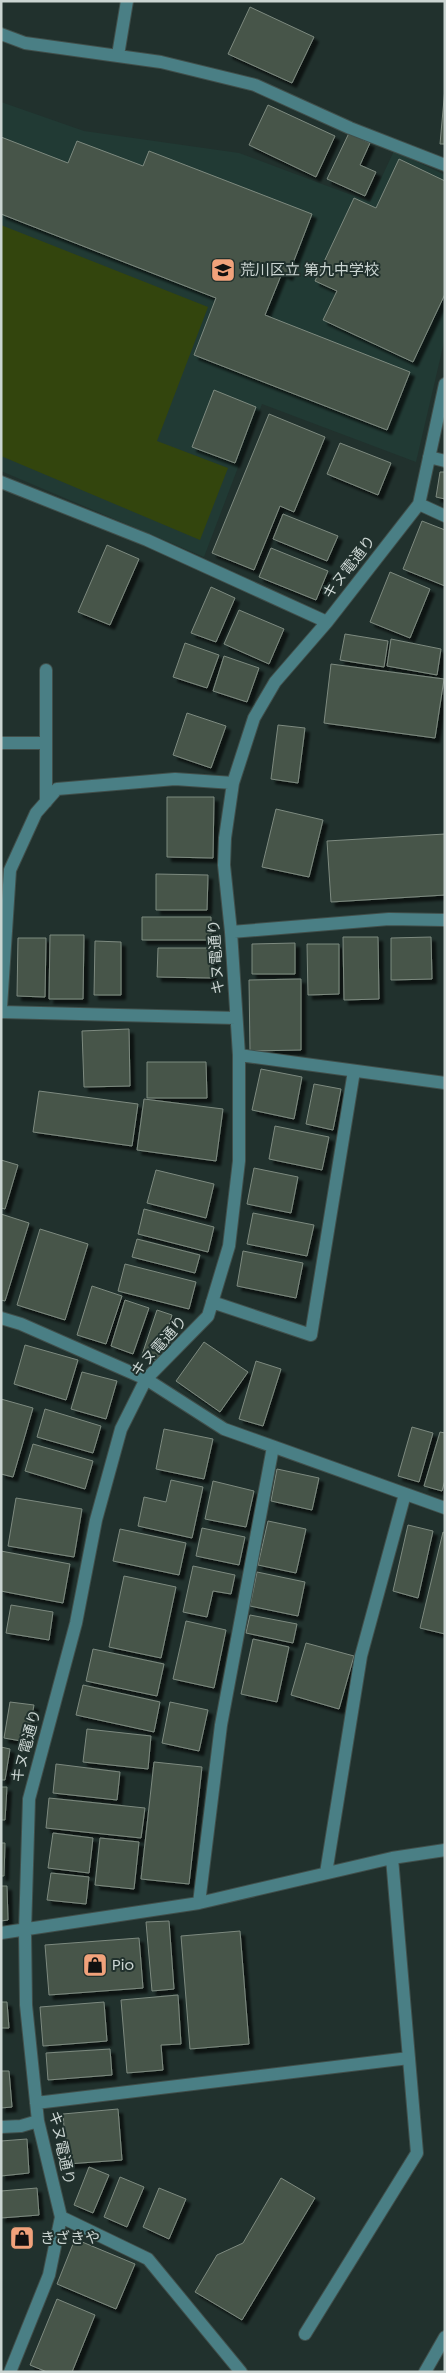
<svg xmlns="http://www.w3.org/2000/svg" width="446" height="2373" viewBox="0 0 446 2373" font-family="Poppins,'Noto Sans JP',sans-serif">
<defs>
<filter id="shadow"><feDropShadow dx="4.5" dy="4.5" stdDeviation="1" flood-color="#0009"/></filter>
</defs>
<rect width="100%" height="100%" fill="#21312d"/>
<path fill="#213a34" d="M1,102l83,29 155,22 131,49 24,-51 51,24v163l-29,124 -154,-58 -58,153 -203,-86z"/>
<path fill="#33450d" d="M1,225l207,82 -51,134 71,27 -28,72 -199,-84z"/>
<path fill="#47544a" stroke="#7d8a7f" filter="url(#shadow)" d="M250,7l64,30 -22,46 -64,-29z
M445,88v56h-5z
M268,105l67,31 -19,41 -67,-32z
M349,133l21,10 -10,22 16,7 -11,24 -38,-17z
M1,137l67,26 9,-22 66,25 6,-15 163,63 -24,62 -6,-3 -17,42 145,57 -23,58 -193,-75 22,-57 -215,-84z
M399,159l46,22v113l-32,68 -90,-42 14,-29 -22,-10 39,-83 22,10z
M214,390l42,17 -21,56 -43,-16z
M269,414l56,23 -31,75 -14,-6 -26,64 -42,-17z
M340,443l51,20 -13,32 -51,-21z
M440,472h5v27l-9,-2z
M283,514l55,22 -11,25 -54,-22z
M422,521l23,9v56l-42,-17z
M107,545l32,14 -29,66 -32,-13z
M271,548l57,23 -12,29 -57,-23z
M390,572l40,17 -20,49 -40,-16z
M211,587l24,11 -19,44 -25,-9z
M239,610l45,19 -15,35 -45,-20z
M345,634l43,7 -4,26 -44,-7z
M391,639l50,10 -4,26 -50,-9z
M185,643l34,12 -12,33 -34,-11z
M224,656l35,12 -12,34 -34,-11z
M331,664l113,15 -9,59 -111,-15z
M187,713l39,13 -15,42 -38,-13z
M278,725l27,3 -7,55 -27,-4z
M167,797h47l-1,61 -46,-1z
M276,809l47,11 -14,57 -47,-10z
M445,834v61l-114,7 -4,-61z
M156,874l52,1 -1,35h-51z
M142,917h69v23h-69z
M50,935h34l-1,64h-34z
M343,937h35l1,62 -35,1z
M431,937l1,42 -41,1v-42z
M18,938h28l-1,59 -28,-1z
M95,941l26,1v53h-27z
M295,943v31h-43v-30z
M307,944h32v50l-31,1z
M158,948h54v30l-55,-1z
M301,979v71l-51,1 -1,-71z
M129,1029l1,57 -46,1 -2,-56z
M147,1062h59l1,36h-60z
M261,1069l41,8 -8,42 -42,-9z
M314,1084l27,5 -8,41 -27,-6z
M39,1091l99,13 -6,42 -99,-14z
M144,1099l79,10 -7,52 -79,-11z
M275,1126l54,11 -7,33 -53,-11z
M1,1160l17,5 -13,44 -4,-1z
M254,1168l44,9 -7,36 -44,-9z
M156,1170l58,14 -8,34 -59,-15z
M144,1209l70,18 -6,25 -70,-18z
M253,1213l61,12 -7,31 -60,-12z
M1,1214l28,9 -24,78 -4,-1z
M40,1229l48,15 -23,76 -48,-15z
M137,1239l63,16 -5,18 -63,-16z
M243,1251l60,12 -7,35 -59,-12z
M125,1264l71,18 -7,27 -71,-18z
M92,1286l30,10 -16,48 -29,-9z
M125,1300l24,8 -16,46 -22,-8z
M157,1310l15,5 -14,45 -16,-5z
M204,1342l44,30 -28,40 -44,-31z
M25,1345l53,15 -12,40 -52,-16z
M256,1361l25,8 -18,57 -24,-7z
M82,1372l35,9 -11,38 -35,-10z
M1,1399l32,9 -20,69 -12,-3z
M45,1409l56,17 -8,27 -56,-16z
M412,1427l21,6 -14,49 -21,-6z
M164,1429l49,10 -9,40 -48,-10z
M440,1432l5,1v47l-3,11 -18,-5z
M33,1444l60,17 -8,28 -60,-18z
M277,1469l42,9 -7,32 -41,-9z
M171,1480l32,7 -11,51 -54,-12 6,-29 22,5z
M213,1481l41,10 -8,36 -41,-8z
M16,1498l66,11 -8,48 -66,-11z
M268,1521l38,8 -10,44 -38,-8z
M408,1525l25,6 -15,67 -25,-7z
M202,1528l43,9 -6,28 -43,-9z
M120,1529l66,14 -7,32 -66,-14z
M443,1532l2,1v101l-25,-6z
M1,1551l69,13 -7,39 -62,-12z
M193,1566l42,9 -4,19 -18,-3 -6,26 -24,-5z
M257,1572l48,10 -7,34 -48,-10z
M124,1576l52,11 -15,71 -52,-11z
M11,1605l42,7 -4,28 -43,-7z
M250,1615l47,9 -4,19 -47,-10z
M186,1621l40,9 -12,58 -41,-9z
M253,1639l36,8 -12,55 -36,-8z
M306,1643l48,13 -15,53 -48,-14z
M93,1649l71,15 -7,32 -71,-15z
M83,1685l77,17 -6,30 -78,-17z
M10,1702l24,3 -7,37 -23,-4z
M170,1702l38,8 -9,41 -37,-8z
M87,1729l64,7 -3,33 -65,-7z
M1,1747l9,2 -5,31h-4z
M154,1762l48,5 -13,117 -48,-5z
M56,1764l64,8 -3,28 -64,-7z
M1,1787h6l-2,33h-4z
M49,1798l96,10 -4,30 -95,-10z
M53,1833l40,5 -4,35 -41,-5z
M100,1838l39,4 -5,47 -39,-4z
M1,1843h4l-1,33h-3z
M51,1873l38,4 -3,27 -39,-4z
M1,1886h6l1,34 -7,1z
M169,1921l5,68 -22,2 -6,-69z
M240,1931l9,113 -59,5 -9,-113z
M139,1938l4,50 -94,7 -4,-50z
M178,1995l3,49 -20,1 2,25 -36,3 -6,-73z
M1,2002h6l2,26h-8z
M104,2002l3,39 -64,5 -3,-39z
M110,2049l2,26 -64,5 -2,-27z
M1,2071h8l3,36 -11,1z
M118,2109l4,51 -55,4 -4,-50z
M27,2139l2,34 -28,3v-35z
M89,2167l20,8 -16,38 -19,-8z
M120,2177l24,10 -17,40 -23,-10z
M281,2178l34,20 -73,122 -47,-28 22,-37 26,-12z
M37,2188l2,27 -38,3v-27z
M159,2188l27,11 -17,40 -26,-12z
M75,2239l60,25 -19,45 -59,-25z
M57,2299l38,16 -23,57h-25l-17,-7z"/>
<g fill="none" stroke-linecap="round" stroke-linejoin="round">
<defs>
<path id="minor" d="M1,34l24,9 136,19 94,23 95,43 95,37
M118,55l9,-54
M429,457l16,4
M1,482l146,58 180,82
M419,504l26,12
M46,670v132
M1,743h45
M231,932l158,-13 56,1
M1,1007l9,-137 26,-57 21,-24 118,-10 58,4
M1,1012l235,6
M239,1055l206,28
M212,1302l99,33 43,-264
M1,1318l20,6 125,55 78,50 221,79
M326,1873l35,-217 44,-162
M199,1903l22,-178 52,-278
M1,1933l198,-30 193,-45 53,-8
M36,2103l373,-45
M1,2127l20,-1 17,-5
M61,2217l87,42 93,113
M305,2334l112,-181 -25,-295
M10,2372l39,-97 12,-58 -23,-96 -12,-116 -1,-74 4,-132 47,-176 20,-103 25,-91 25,-50 62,-63 21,-70 10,-85v-106l-8,-123 -7,-67 1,-27 8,-55 21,-65 21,-36 52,-60 92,-118 26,-120
M425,2372l20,-35"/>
</defs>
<use href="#minor" stroke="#404f4b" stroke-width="14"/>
<use href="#minor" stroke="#4a7f85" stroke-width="12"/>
</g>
<defs>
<symbol id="school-square" viewBox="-11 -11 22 22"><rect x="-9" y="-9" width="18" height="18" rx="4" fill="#f1a27b" stroke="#21312d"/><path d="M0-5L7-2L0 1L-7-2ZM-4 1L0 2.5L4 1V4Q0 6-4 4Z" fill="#111"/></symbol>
<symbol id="shop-square" viewBox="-11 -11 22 22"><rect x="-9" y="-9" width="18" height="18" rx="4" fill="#f1a27b" stroke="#21312d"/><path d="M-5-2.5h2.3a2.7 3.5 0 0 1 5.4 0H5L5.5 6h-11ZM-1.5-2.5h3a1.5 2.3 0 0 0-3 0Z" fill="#111"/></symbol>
</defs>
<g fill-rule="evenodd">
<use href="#school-square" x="209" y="256" width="28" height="28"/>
<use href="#shop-square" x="81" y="1951" width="28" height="28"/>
<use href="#shop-square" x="8" y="2224" width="28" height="28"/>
</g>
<g text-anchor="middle" stroke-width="4" stroke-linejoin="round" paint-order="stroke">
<g font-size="15" fill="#cbd5d2" stroke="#21312d" text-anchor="start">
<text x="240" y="275">荒川区立 第九中学校</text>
<text x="112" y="1970">Pio</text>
<text x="40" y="2243">きざきや</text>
</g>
<g font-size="15" fill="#cbd5d2" stroke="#21312d">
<text transform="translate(349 567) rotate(-52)" y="5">キヌ電通り</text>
<text transform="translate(216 957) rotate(-94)" y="5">キヌ電通り</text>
<text transform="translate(159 1346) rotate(-48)" y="5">キヌ電通り</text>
<text transform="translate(26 1746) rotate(-75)" y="5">キヌ電通り</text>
<text transform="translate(62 2148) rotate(78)" y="5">キヌ電通り</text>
</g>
</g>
<rect width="446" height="2373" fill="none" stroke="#cbd5d2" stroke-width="5"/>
</svg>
